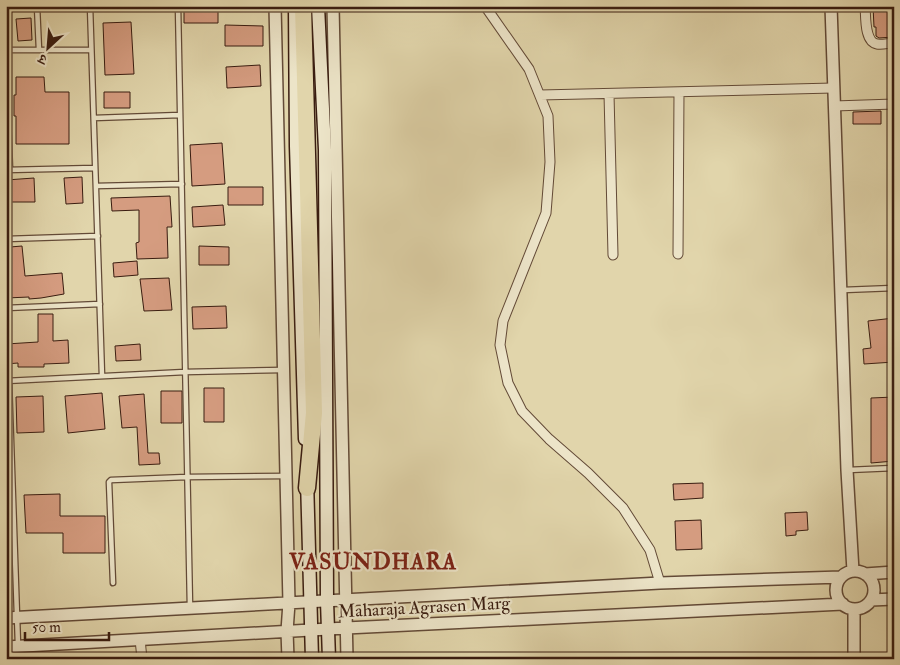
<svg xmlns="http://www.w3.org/2000/svg" width="900" height="665" viewBox="0 0 900 665" font-family="'IM FELL Double Pica','Noto Serif Devanagari',serif">
<rect width="100%" height="100%" fill="#e1d5ab"/>
<filter id="stains"><feTurbulence type="fractalNoise" baseFrequency=".004" numOctaves="4"/><feColorMatrix values="0 0 0 0 .2 0 0 0 0 .09 0 0 0 0 .02 0 0 0 .5 -.17"/></filter>
<radialGradient id="worn" r=".72"><stop offset=".6" stop-color="#630" stop-opacity="0"/><stop offset="1" stop-color="#630" stop-opacity=".3"/></radialGradient>
<path fill="#d59c80" stroke="#391c10" d="M184,6h34v17h-34z
M873,6h21v31l-15,1 -3,-2v-9h-2z
M31,18l1,22 -14,1 -2,-22z
M131,22l3,52 -29,1 -2,-52z
M225,25l38,1v20h-38z
M260,65l1,21 -34,2 -1,-21z
M16,77h28l1,15h24v52h-53v-28h-2v-21h2z
M104,92h26v16h-26z
M881,111v13h-28v-12z
M222,143l3,41 -33,2 -2,-41z
M82,177l1,26 -17,1 -2,-26z
M34,178l1,24h-29v-22z
M228,187h35v18h-35z
M170,196l2,31h-5l1,31 -31,1 -1,-16 3,-1v-32l-27,1 -1,-13z
M223,205l2,20 -32,2 -1,-20z
M22,246l3,30 37,-3 2,21 -23,4 -12,1v-2l-23,1v-48l4,-1v-2z
M199,246l30,1v18h-30z
M137,261l1,14 -24,2 -1,-14z
M169,278l3,32 -28,1 -4,-32z
M226,306l1,22 -34,1 -1,-22z
M38,314h15v27l15,-1 1,23 -25,1v3h-26v-4l-12,1v-20l32,-2z
M894,318v44l-30,2 -1,-15 8,-1 -3,-27z
M140,344l1,16 -25,1 -1,-15z
M204,388h20v34h-20z
M161,391h21v32h-21z
M102,393l3,36 -37,4 -3,-37z
M144,394l4,59h11l1,11 -21,1 -2,-38 -15,1 -3,-32z
M43,396l1,36 -27,1 -1,-36z
M894,397v64l-23,2v-65z
M703,483v15l-29,2 -1,-16z
M60,494v22h45v37h-42v-20h-37l-2,-38z
M807,512l1,18 -12,1v4l-10,1 -1,-23z
M701,520l1,29 -26,1 -1,-29z"/>
<g fill="none" stroke-linecap="round" stroke-linejoin="round">
<defs>
<path id="service" d="M37,6l2,44
M90,6l12,370
M178,6l12,601
M6,50h85
M6,68l4,102
M94,118l86,-3
M6,170l89,-2
M96,186l86,-2
M6,239l92,-3
M843,290l51,-2
M6,308l94,-4
M6,381l179,-9 97,-2
M9,381l9,264
M848,470l46,-2
M6,533h8
M113,583l-4,-101 2,-2 76,-3 99,-1"/>
<path id="minor" d="M485,6l44,63 19,47 2,46 -4,51 -43,108 -3,24 8,38 14,28 27,28 39,34 35,35 27,42 10,33
M865,6c1,10 -1,36 12,38 5,1 12,-1 17,-1
M609,94l4,161
M540,95l293,-7
M834,106l60,-2
M678,254l1,-162
M140,639l2,20"/>
<path id="tertiary" d="M275,6l14,597 -2,28 1,28
M333,6l14,653
M831,6l16,464 6,101
M836 590a19 19 0 1 1 38 0a19 19 0 1 1-38 0Z
M865,574l29,-2
M871,600l23,-1
M854,609v50
M6,618l654,-35 181,-6
M6,647l340,-19 497,-24"/>
<path id="secondary" d="M295,6l1,140 9,293
M318,6l7,144 2,451 2,58
M307,479l5,180"/>
<path id="motorway" d="M303,6l11,407 -7,75"/>
</defs>
<use href="#service" stroke="#634a37" stroke-width="7"/>
<use href="#minor" stroke="#634a37" stroke-width="11"/>
<use href="#tertiary" stroke="#634a37" stroke-width="14"/>
<use href="#secondary" stroke="#391c10" stroke-width="15"/>
<use href="#motorway" stroke="#391c10" stroke-width="19"/>
<use href="#service" stroke="#ece4c8" stroke-width="4.5"/>
<use href="#minor" stroke="#ece4c8" stroke-width="9"/>
<use href="#tertiary" stroke="#ece4c8" stroke-width="11"/>
<use href="#secondary" stroke="#ece4c8" stroke-width="12"/>
<use href="#motorway" stroke="#e1d5ab" stroke-width="16"/>
</g>
<g text-anchor="middle" stroke-width="4.5" stroke-linejoin="round" paint-order="stroke">
<g font-size="18" fill="#391c10" stroke="#ece4c8">
<text transform="translate(424 607) rotate(-3)" y="6">Maharaja Agrasen Marg</text>
</g>
<g font-size="22" font-weight="bold" letter-spacing="1" fill="#7a1f14" stroke="#ece4c8">
<text x="373" y="569">VASUNDHARA</text>
</g>
</g>
<rect width="900" height="665" fill="none" stroke="#e1d5ab" stroke-width="25"/>
<rect x="8" y="8" width="885" height="650" fill="none" stroke="#391c10" stroke-width="2.5"/>
<rect x="12" y="12" width="875" height="640" fill="none" stroke="#391c10"/>
<g transform="translate(48 48) rotate(206)" stroke="#ece4c8" stroke-width="4" paint-order="stroke">
<path d="M0-4L9 19L0 12L-9 19Z" fill="#391c10"/>
<text y="-8" font-size="14" font-weight="bold" text-anchor="middle" fill="#391c10">उ</text>
</g>
<path d="M25 632v8h84v-8" fill="none" stroke="#391c10" stroke-width="2.5"/>
<text x="32" y="632" font-size="15" fill="#391c10" stroke="#ece4c8" stroke-width="4" paint-order="stroke">50 m</text>
<rect width="100%" height="100%" filter="url(#stains)"/>
<rect width="100%" height="100%" fill="url(#worn)"/>
</svg>
